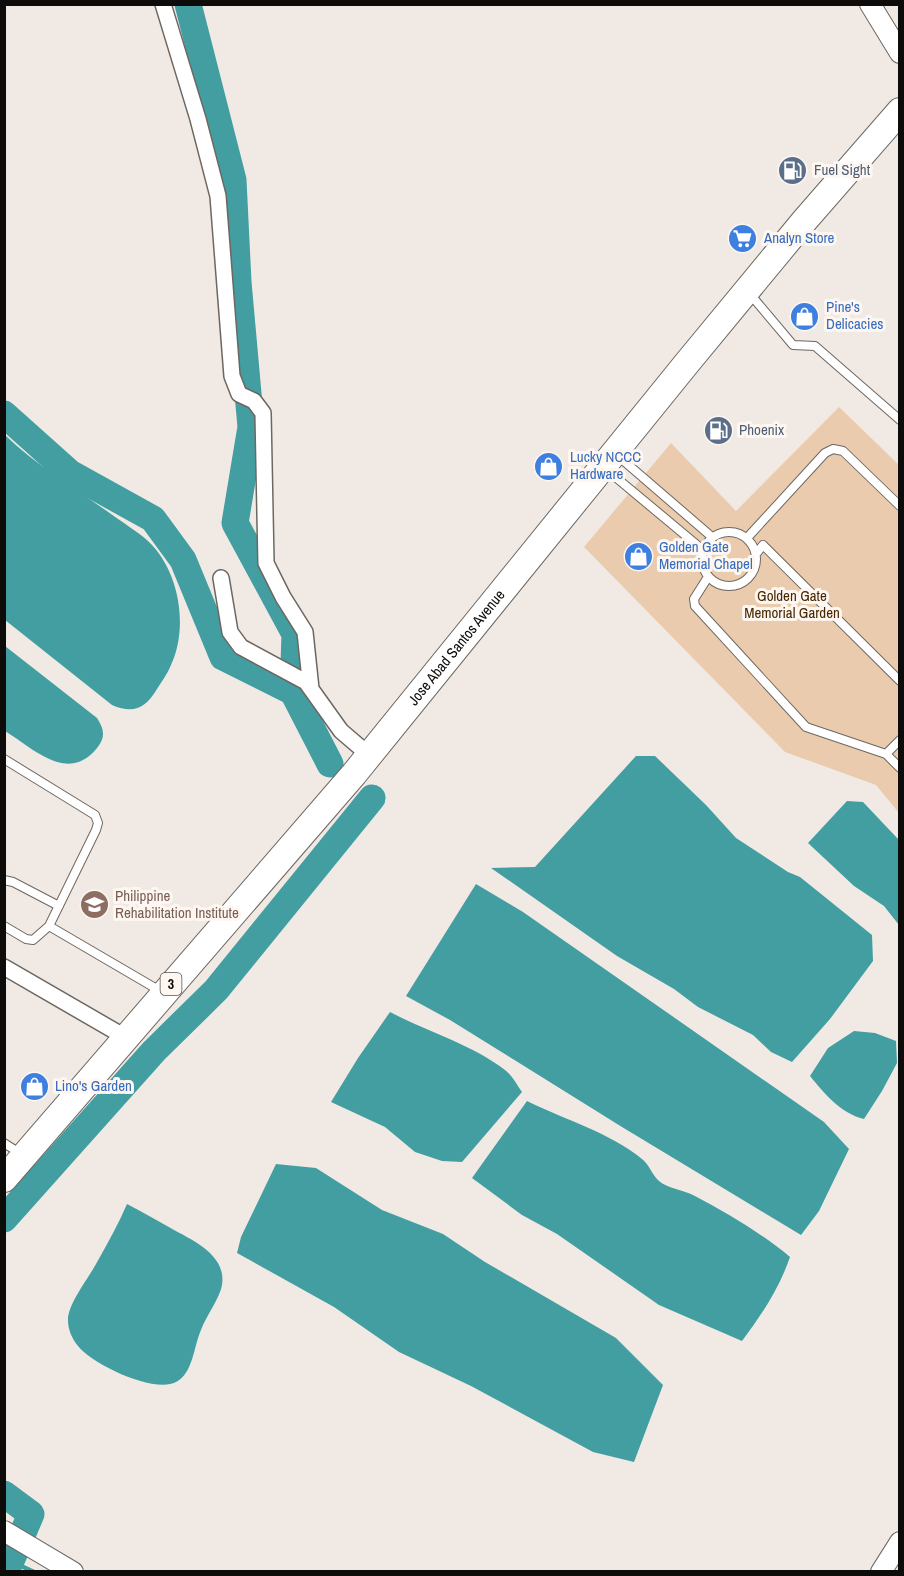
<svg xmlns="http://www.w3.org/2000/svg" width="904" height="1576" viewBox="0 0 904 1576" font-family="'Archivo Narrow',sans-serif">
<rect width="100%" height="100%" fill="#f1eae4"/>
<path fill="#eacbad" d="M839,407l60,58v348l-23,-28 -91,-33 -201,-205 87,-104 65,68z"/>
<path fill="#429ea1" d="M5,435c31,30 71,54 106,79 12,9 26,17 37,27 31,29 41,85 23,124 -3,8 -9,16 -14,24 -12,20 -24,25 -45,16l-107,-85z
M5,646l92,72c7,11 9,19 0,30 -29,36 -63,1 -92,-17z
M636,756h19l51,49 30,33 52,34 12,5 72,58 1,26 -43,58 -38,43 -21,-10 -18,-17 -55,-28 -24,-18 -57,-33 -126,-88 44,-1z
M847,801l16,1 36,38v85l-15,-19 -30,-20 -46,-43z
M476,884l47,28 301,210 25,27 -30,62 -18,24 -179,-108 -172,-107 -44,-24z
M390,1012c38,20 81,32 115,58 7,5 12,15 17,22l-60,70 -20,-1 -27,-9 -30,-25 -54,-25 27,-44z
M854,1031l21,2 21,8 1,22 -15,28 -18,28c-24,-6 -39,-25 -54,-43l18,-28z
M527,1101c38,19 82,31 115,58 7,5 10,16 17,22 8,7 24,9 34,14 34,18 67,37 97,62 -11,32 -28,57 -48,84l-83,-36 -102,-71 -35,-19 -50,-37z
M276,1164l40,4 66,42 61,24 42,28 131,76 47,47 -29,77 -41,-10 -122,-66 -72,-34 -65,-45 -97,-54 4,-16z
M127,1204c14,7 27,15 40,22 22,13 60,27 55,59 -2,13 -16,31 -21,45 -7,15 -8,44 -25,52 -22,12 -84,-18 -98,-36 -6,-7 -10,-17 -10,-25 -1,-16 20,-42 28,-57 11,-20 22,-39 31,-60z"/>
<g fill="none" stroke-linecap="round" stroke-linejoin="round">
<path stroke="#429ea1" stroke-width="4.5" d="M4,1558l30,14"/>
<path stroke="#429ea1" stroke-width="27" d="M188,4l45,176 5,102 13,145 -16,96 60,111 -2,58 37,72
M4,414l66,59 83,46 30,41 40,97 70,35
M4,1219l150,-168 62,-61 156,-192
M4,1494l27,20 -20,47"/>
<defs>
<path id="lane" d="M750,294l43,51 22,1 85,74
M618,456l94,81
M607,470l96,80
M702 559a27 27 0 1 1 54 0a27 27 0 1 1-54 0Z
M747,538l78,-85 8,-4 10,2 57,55
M756,554l7,-9 137,136
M708,577l-14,22 1,7 111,121 80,27 14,14
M886,754l14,-14
M4,759l91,56 3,8 -2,7 -47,96 -16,14 -7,-1 -22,-13
M4,880l9,2 46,24
M49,926l113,66
M4,1143l17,11"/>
<path id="street" d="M163,4l35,115 20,77 14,180 7,18 15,7 9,12 3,150 17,34 22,35 6,57
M221,578l9,54 11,15 65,35 35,49 28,24
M4,967l121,70"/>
<path id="secondary" d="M870,4l30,49
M4,1531l69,41
M881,1572l19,-30"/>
<g id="highway">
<path id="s1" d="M4,1179l350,-405 333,-411 118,-143 95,-109"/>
</g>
</defs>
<use href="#lane" stroke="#6d6762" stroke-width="10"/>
<use href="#street" stroke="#6d6762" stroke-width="18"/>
<use href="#secondary" stroke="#6d6762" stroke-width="22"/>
<use href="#highway" stroke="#6d6762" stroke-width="28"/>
<use href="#lane" stroke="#fff" stroke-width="8"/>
<use href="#street" stroke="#fff" stroke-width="15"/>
<use href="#secondary" stroke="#fff" stroke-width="20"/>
<use href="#highway" stroke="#fff" stroke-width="26"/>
</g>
<defs>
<symbol id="fuel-disc" viewBox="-11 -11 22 22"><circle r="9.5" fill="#5c6f8a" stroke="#fef7f1"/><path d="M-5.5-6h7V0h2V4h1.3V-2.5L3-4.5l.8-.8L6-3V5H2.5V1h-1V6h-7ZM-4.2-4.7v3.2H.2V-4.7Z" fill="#fff"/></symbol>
<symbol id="supermarket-disc" viewBox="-11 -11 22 22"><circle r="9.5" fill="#3f7fe0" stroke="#fef7f1"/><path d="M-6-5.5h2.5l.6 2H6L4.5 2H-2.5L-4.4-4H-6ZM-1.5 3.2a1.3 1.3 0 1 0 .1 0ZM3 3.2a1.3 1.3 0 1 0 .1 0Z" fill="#fff"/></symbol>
<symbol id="shop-disc" viewBox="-11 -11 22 22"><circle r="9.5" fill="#3f7fe0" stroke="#fef7f1"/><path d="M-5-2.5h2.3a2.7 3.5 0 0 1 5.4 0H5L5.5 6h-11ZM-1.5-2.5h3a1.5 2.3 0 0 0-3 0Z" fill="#fff"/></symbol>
<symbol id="university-disc" viewBox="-11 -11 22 22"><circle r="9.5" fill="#8d6e63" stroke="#fef7f1"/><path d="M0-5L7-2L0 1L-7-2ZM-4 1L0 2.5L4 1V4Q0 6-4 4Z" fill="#fff"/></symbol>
</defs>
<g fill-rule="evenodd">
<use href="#fuel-disc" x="776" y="154" width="33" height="33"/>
<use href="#supermarket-disc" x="726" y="222" width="33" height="33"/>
<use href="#shop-disc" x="788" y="300" width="33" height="33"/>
<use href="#fuel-disc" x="702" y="414" width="33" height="33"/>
<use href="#shop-disc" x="532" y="450" width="33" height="33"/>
<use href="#shop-disc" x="622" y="540" width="33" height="33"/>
<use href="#university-disc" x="78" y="888" width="33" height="33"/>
<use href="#shop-disc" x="18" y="1070" width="33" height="33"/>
</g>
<g text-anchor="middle" stroke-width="6" stroke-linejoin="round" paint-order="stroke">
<rect fill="#fef7f1" stroke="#56524f" stroke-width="1.5" x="160.5" y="973" width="21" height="22" rx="4.5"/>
<g font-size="14" font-weight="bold" fill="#0e0c0a">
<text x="171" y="989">3</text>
</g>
<g font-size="15" fill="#4e5e75" stroke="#fef7f1" text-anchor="start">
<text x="814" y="175">Fuel Sight</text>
<text x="739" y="435">Phoenix</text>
</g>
<g font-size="15" fill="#366cbe" stroke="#fef7f1" text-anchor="start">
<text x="764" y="243">Analyn Store</text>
<text x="826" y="312">Pine's<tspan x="826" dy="17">Delicacies</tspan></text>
<text x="570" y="462">Lucky NCCC<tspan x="570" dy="17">Hardware</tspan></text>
<text x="659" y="552">Golden Gate<tspan x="659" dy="17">Memorial Chapel</tspan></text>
<text x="55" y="1091">Lino's Garden</text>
</g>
<g font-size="15" fill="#462700" stroke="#fef7f1">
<text x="792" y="601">Golden Gate<tspan x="792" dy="17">Memorial Garden</tspan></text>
</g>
<g font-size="15" fill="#0e0c0a" stroke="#fef7f1">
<text dy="5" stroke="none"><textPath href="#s1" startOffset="698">Jose Abad Santos Avenue</textPath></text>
</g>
<g font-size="15" fill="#785e54" stroke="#fef7f1" text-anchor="start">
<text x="115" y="901">Philippine<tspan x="115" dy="17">Rehabilitation Institute</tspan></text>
</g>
</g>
<rect width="904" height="1576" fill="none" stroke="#0e0c0a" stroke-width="12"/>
</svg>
